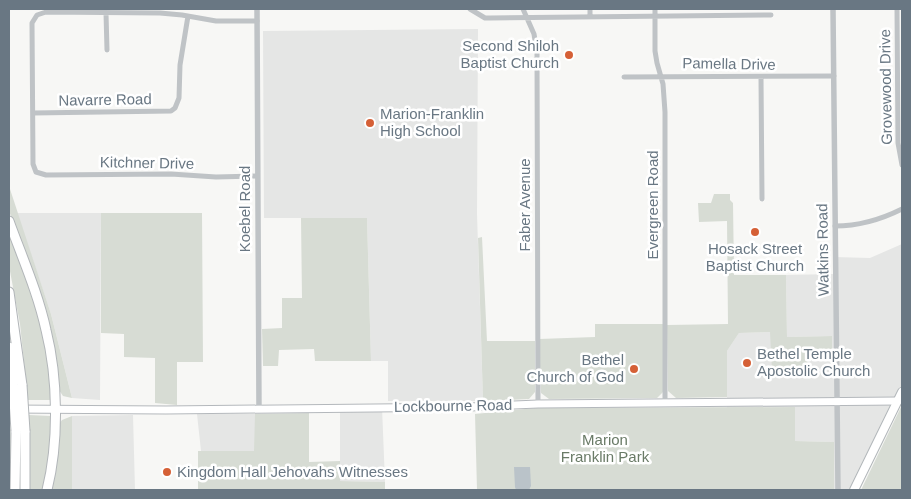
<svg xmlns="http://www.w3.org/2000/svg" width="911" height="499" viewBox="0 0 911 499" font-family="Arial,sans-serif">
<rect width="100%" height="100%" fill="#f7f7f5"/>
<path fill="#e5e6e5" d="M478,29l-1,185 6,187h-95v-40h-17l-4,-143h-103l-1,-187z
M17,213h84l-1,187 -28,-2 -21,-84z
M902,244v142l-51,104h-17v-48l-39,-1v-34l-68,1v-57l12,-18 31,-1 38,20 24,-16 -45,1 -1,-62 47,-1 1,-17 36,1z
M382,407l3,75 -45,-1v-73z
M197,414h58v37h-54z
M133,415l2,75h-63v-74z"/>
<path fill="#d7dcd4" d="M9,186l42,128 21,84 -9,-2 -6,-9v-23l-2,-12 -11,-45 -35,-96z
M714,194h16v6l3,3 1,72h52l1,62 45,-1v16h-24l-1,19 -35,-1 -2,-38 -31,1 -12,18v46l-51,1 -8,-7 -1,-66 61,-1 -1,-103 -28,1 -1,-19h13z
M101,213h101l1,149h-26v43l-22,-2v-45l-31,-1v-23l-23,-1z
M301,218h66l4,143h-56l-1,-12 -35,1 -1,16h-15l-1,-37 20,-1v-30h20z
M9,229l29,83 7,27 8,55 -3,6h-22l-8,-76 -11,-58z
M482,237l5,104h48v51l-6,7 -46,2 -5,-163z
M595,324h68v68l-6,6 -108,1 -8,-6 -2,-54 56,-2z
M795,407v34l39,1v48h-357l-2,-76 60,-6z
M901,407h1v83h-41z
M309,413v49l31,-1v20l45,1v8h-187v-39h56l1,-37z
M9,415l2,20v55h-2z
M29,415l21,1 1,1 1,22 -8,51h-15z
M72,416v74h-21l6,-33 2,-33 3,-4z"/>
<path fill="#bac3c9" d="M514,467h16l1,19 -2,4h-13l-1,-3z"/>
<g fill="none" stroke-linecap="round" stroke-linejoin="round">
<defs>
<path id="secondary" d="M9,409l157,1 304,-3 68,-3 360,-3"/>
<path id="primary" d="M854,490l48,-98"/>
<path id="motorway" d="M9,221c13,36 29,72 37,109 12,48 13,112 1,160
M9,292l13,93
M9,347l4,38
M15,490l1,-59
M25,490v-59"/>
</defs>
<use href="#secondary" stroke="#b4b8bc" stroke-width="9"/>
<use href="#primary" stroke="#b2b7ba" stroke-width="10"/>
<use href="#motorway" stroke="#b2b6b9" stroke-width="11"/>
<path stroke="#bfc3c6" stroke-width="5" d="M470,9l15,9h5l281,-3
M523,9l11,25 3,18 1,352
M590,9v8
M655,9v42l2,12 6,21 2,28v290
M897,9l1,134 4,22
M106,13l1,37
M257,21h-41l-34,-6 -22,-2 -114,-1 -9,3 -5,8 1,141 3,8 10,3 125,-1 45,3 41,-1
M624,77l210,-1
M761,78l1,121
M33,113l138,-2 4,-3 4,-10 1,-33 8,-49
M835,226c25,0 45,-6 67,-17"/>
<path stroke="#bfc3c6" stroke-width="5.5" d="M257,9l2,400
M833,9l5,481"/>
<use href="#secondary" stroke="#fff" stroke-width="7"/>
<use href="#primary" stroke="#fff" stroke-width="8"/>
<use href="#motorway" stroke="#fff" stroke-width="9"/>
<defs>
<path id="motorway-bridge" d="M13,385l3,46
M22,385l3,46"/>
</defs>
<use href="#motorway-bridge" stroke="#b2b6b9" stroke-width="11" stroke-linecap="butt"/>
<use href="#motorway-bridge" stroke="#fff" stroke-width="9"/>
</g>
<g fill="#d56036" stroke="#fff" stroke-width="2">
<circle cx="569" cy="55" r="5"/>
<circle cx="370" cy="123" r="5"/>
<circle cx="755" cy="232" r="5"/>
<circle cx="747" cy="363" r="5"/>
<circle cx="634" cy="369" r="5"/>
<circle cx="167" cy="472" r="5"/>
</g>
<g text-anchor="middle" stroke-width="5" stroke-linejoin="round" paint-order="stroke">
<g font-size="15" fill="#697783" stroke="#fff" text-anchor="start">
<text x="559" y="51" text-anchor="end">Second Shiloh<tspan x="559" dy="17">Baptist Church</tspan></text>
<text x="380" y="119">Marion-Franklin<tspan x="380" dy="17">High School</tspan></text>
<text x="755" y="254" text-anchor="middle">Hosack Street<tspan x="755" dy="17">Baptist Church</tspan></text>
<text x="757" y="359">Bethel Temple<tspan x="757" dy="17">Apostolic Church</tspan></text>
<text x="624" y="365" text-anchor="end">Bethel<tspan x="624" dy="17">Church of God</tspan></text>
<text x="177" y="477">Kingdom Hall Jehovahs Witnesses</text>
</g>
<g font-size="15" fill="#697783" stroke="#fff">
<text transform="translate(729 64) rotate(1)" y="5">Pamella Drive</text>
<text transform="translate(886 87) rotate(-91)" y="5">Grovewood Drive</text>
<text transform="translate(105 100) rotate(-1)" y="5">Navarre Road</text>
<text transform="translate(147 163) rotate(1)" y="5">Kitchner Drive</text>
<text transform="translate(525 205) rotate(-90)" y="5">Faber Avenue</text>
<text transform="translate(653 205) rotate(-90)" y="5">Evergreen Road</text>
<text transform="translate(245 209) rotate(-90)" y="5">Koebel Road</text>
<text transform="translate(823 250) rotate(-91)" y="5">Watkins Road</text>
<text transform="translate(453 406) rotate(-1)" y="5">Lockbourne Road</text>
</g>
<g font-size="15" fill="#6a7b67" stroke="#fff">
<text x="605" y="445">Marion<tspan x="605" dy="17">Franklin Park</tspan></text>
</g>
</g>
<rect width="911" height="499" fill="none" stroke="#697783" stroke-width="20"/>
</svg>
